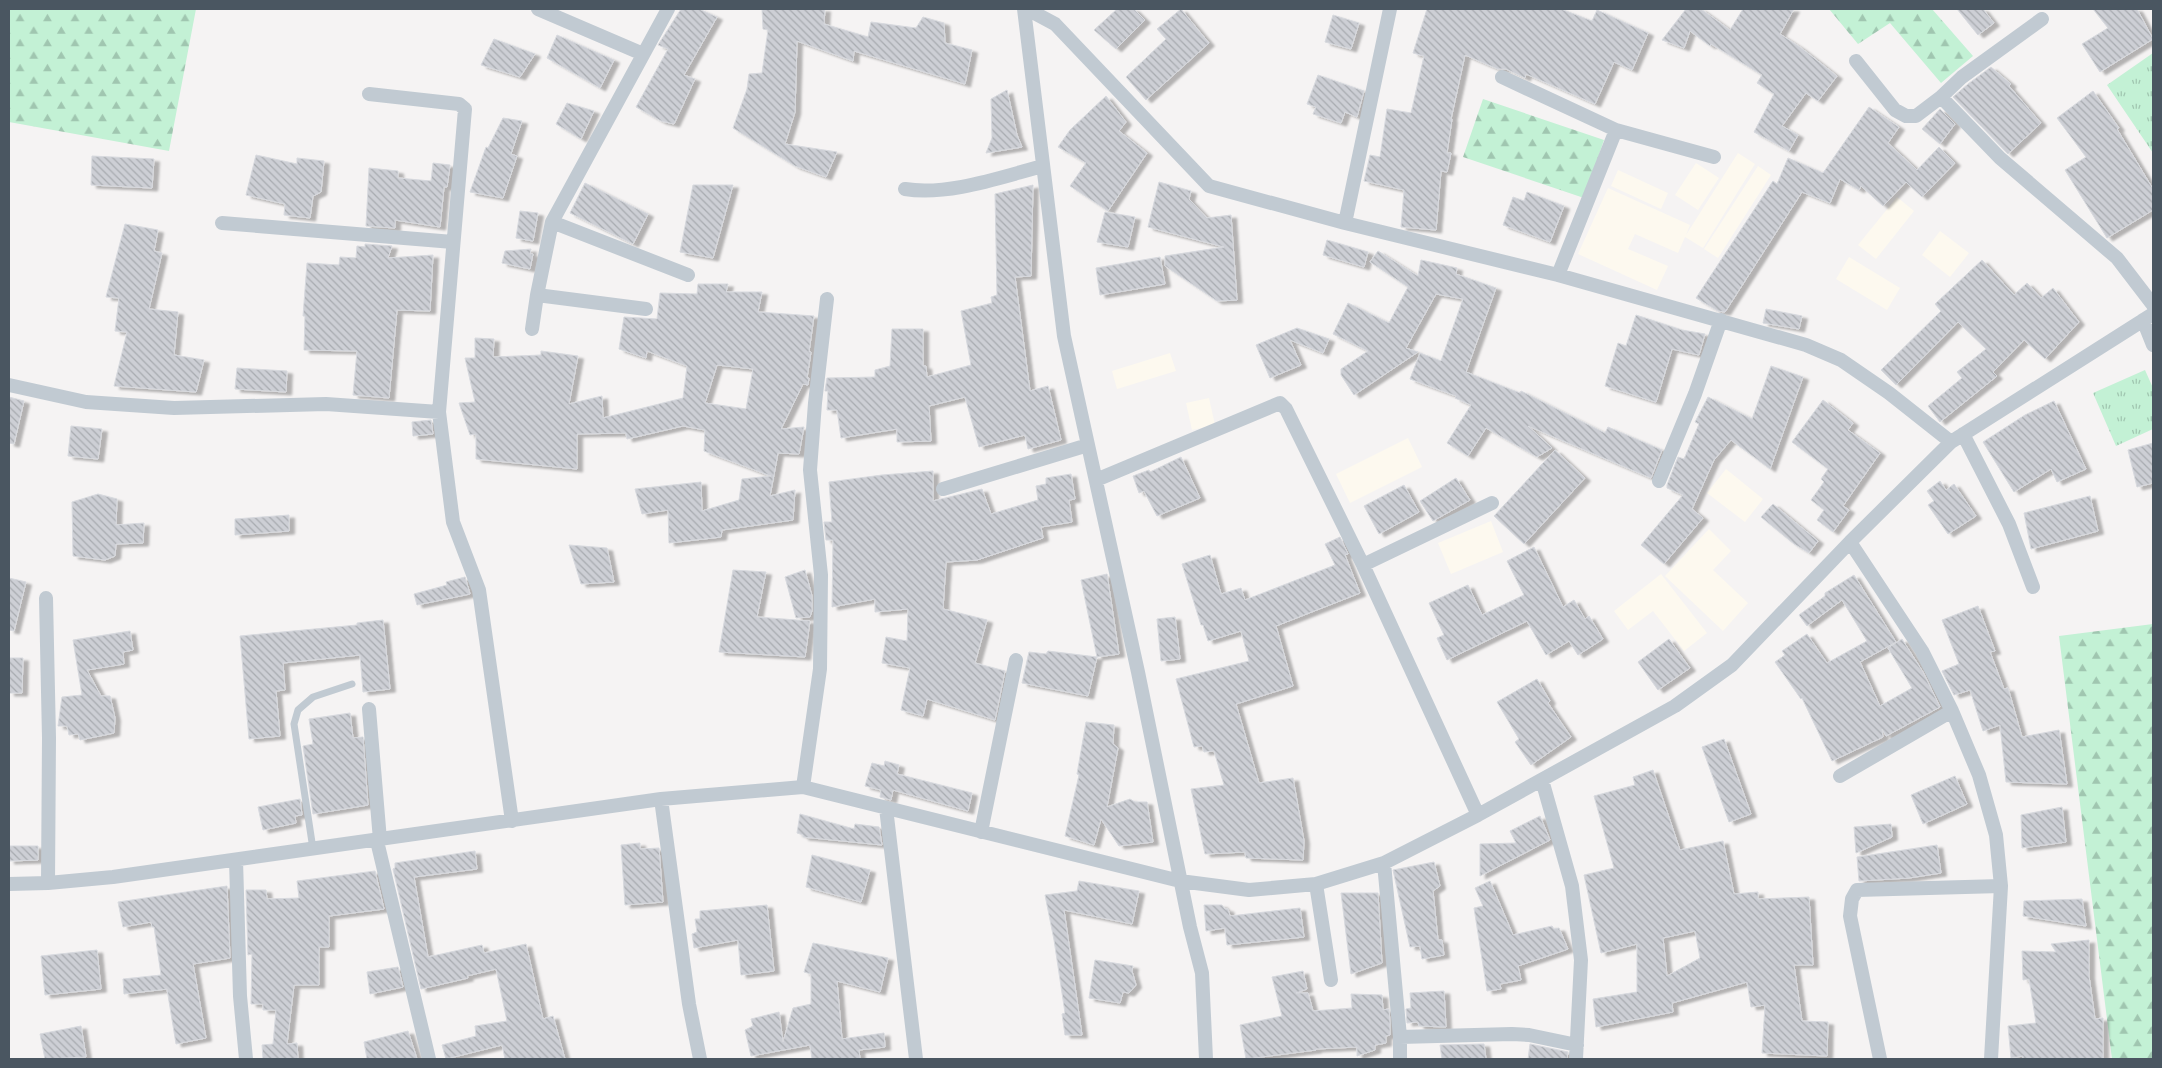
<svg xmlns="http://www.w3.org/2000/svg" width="2162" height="1068" viewBox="0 0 2162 1068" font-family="'IBM Plex Sans',sans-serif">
<defs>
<pattern id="grass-tufts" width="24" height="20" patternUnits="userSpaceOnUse" patternTransform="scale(1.25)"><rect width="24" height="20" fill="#c3f1d5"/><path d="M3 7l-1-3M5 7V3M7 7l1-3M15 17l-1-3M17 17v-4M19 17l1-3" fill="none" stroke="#a0c6b0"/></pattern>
<pattern id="forest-firs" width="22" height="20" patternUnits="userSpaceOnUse" patternTransform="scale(1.25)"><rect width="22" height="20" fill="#c3f1d5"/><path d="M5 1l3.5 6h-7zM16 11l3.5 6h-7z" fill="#a0c6b0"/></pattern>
<pattern id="building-back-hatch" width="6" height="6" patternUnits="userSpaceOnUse" patternTransform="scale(1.25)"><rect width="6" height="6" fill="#cdcfd5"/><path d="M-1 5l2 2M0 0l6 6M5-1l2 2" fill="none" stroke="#a8abb0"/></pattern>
<filter id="shadow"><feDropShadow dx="5.5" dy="3" stdDeviation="1" flood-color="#0004"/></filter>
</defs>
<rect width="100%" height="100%" fill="#f5f3f3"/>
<path fill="#fdf9ef" d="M1738,153l17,11 -52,84 -18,-11 -7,16 -43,-19 -7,15 40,17 -11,24 -79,-36 30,-66 82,37 -4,10z
M1696,163l23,15 -21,32 -23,-15z
M1758,166l13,9 -53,83 -14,-9z
M1618,170l50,23 -7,16 -50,-23z
M1897,197l17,14 -38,48 -18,-14z
M1940,231l29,22 -19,24 -28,-22z
M1849,257l51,31 -13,22 -51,-31z
M1170,353l6,18 -59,18 -5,-18z
M1209,398l6,27 -23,5 -6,-27z
M1408,438l14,29 -72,36 -14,-29z
M1726,469l37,30 -18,23 -38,-29z
M1491,521l12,31 -52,22 -13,-31z
M1709,529l22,22 -18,19 35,33 -25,28 -58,-55z
M1661,574l46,59 -23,18 -31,-40 -25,19 -14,-19z"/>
<path fill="url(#grass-tufts)" d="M2153,53v100l-46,-68z
M2145,370l8,18v41l-37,17 -23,-53z"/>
<path fill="url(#forest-firs)" d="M9,9h187l-27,142 -160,-29z
M1829,9h103l41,47 -32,27 -51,-60 -32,21z
M1483,99l121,41 -20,58 -121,-41z
M2153,624v435h-41l-53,-423z"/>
<path fill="url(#building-back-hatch)" stroke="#d7d9de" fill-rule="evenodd" filter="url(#shadow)" d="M681,9h18l18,8 -33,58 11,4 -21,45 -13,-3 -25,-14 32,-58 -10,-4z
M762,9h63l-1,15 44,13 3,-15 45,6 7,-11 21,6 1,20 27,7 -7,34 -111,-33 -1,10 -56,-20 -2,71 -10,32 52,8 -11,25 -31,-11 -62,-38 14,-39 2,-15 13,-1 6,-43 -5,-1z
M1117,9h17l11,11 -29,29 -22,-19z
M1181,9l28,34 -63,57 -20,-23 40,-38 -9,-10z
M1427,9h134l31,12 5,-11 51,23 -16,37 -18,-8 -19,42 -69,-30 -1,4 -19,-9h-8l-33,-14 -14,64h1l-5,34h4l-4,19 -6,-1 -5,59 -35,-3 3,-37 -40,-9 6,-26 10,2 7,-48 24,4 13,-57 -11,-3z
M1686,9h15l29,21 13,-21h51l-14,25 20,13 37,29 -19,25 -12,-8 -24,33 16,9 -9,16 -35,-19 20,-38 -17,-11 5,-8 -51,-31 -1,2 -20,-15 -6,17 -22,-8z
M1957,9h26l11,14 -16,12z
M2093,9h44l16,30 -53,33 -18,-28 26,-16z
M1333,15l26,8 -8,26 -26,-7z
M557,35l57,25 -14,28 -53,-30z
M494,39l41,15 -15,23 -39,-12z
M1991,67l20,17 -2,2 32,37 -33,31 -55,-57 15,-13z
M1318,75l46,16 -7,26 -12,-5 -4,11 -28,-9 3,-7 -9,-3z
M1007,90l10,45 5,12 -36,6 6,-15 -1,-39z
M2093,91l26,37 -2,1 36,60v21l-46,28 -42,-68 21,-13 -29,-39z
M1106,96l20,26 -7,9 28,22 -39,58 -38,-25 16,-23 -28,-16 12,-17z
M567,103l27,8 -13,28 -25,-15z
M1869,107l30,20 -11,16 29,27 22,-23 16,16 -33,34 -16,-15 -23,24 -22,-20 -2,4 -19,-11 -10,24 -28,-11 -77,120 -7,-1 -22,-13 77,-117 4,3 11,-26 35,15z
M1940,109l15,15 -15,20 -18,-15z
M503,118l19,3 -11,33 6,2 -14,42 -33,-6 16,-45 2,1z
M256,155l41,9v-6l27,3 -3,31 -8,4 -3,22 -26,-3 1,-11 -39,-9z
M92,156l62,3 -2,29 -61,-3z
M433,163l17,2 -3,22h-3l-4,40 -45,-7v8l-29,-2 3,-58 29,3v7l33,3z
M1159,182l32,9 -2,8 18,19 24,-3 6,85 -20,1 -52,-35v-10l59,-9 -76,-20z
M585,183l63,31 -15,30 -63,-31z
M693,185h40l-20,73 -33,-6z
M1033,185l-2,91 -16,1 15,114 18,-5 13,54 -33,9 -3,-14 -46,12 -14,-50 -36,9 2,35 -34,1v-13l-56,9 -4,-28h-10l1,-19h-3l2,-13 48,-1v-7l15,-4 2,-37h31v37h3l1,11 44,-12 -10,-54 31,-8 -1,-6 6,-2 -2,-101z
M1527,192l37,14 -14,36 -47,-17 10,-28 11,4z
M520,211l18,2 -5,28 -17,-3z
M1105,212l30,5 -7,30 -31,-5z
M125,224l33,6 -4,21 8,2 -13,56 29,3 -4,43 30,5 -8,32 -82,-6 13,-54 -12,-1 4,-33 -13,-1z
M1327,240l41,12 -4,15 -41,-12z
M365,244l27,2 -4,12 45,-3 -3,56 -33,-1 -8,88 -36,-3 4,-44 -53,-1 1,-34h-2l4,-53 32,2 1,-8 16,1 1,-12 8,1z
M531,249l-1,5h3l-3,15 -28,-6 3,-12z
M1378,251l40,25 3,-16 36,8 -1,6 40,14 -30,84 54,21 1,-2 84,42 3,-6 54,23 -11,28 -123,-52 24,22 -15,9 -51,-29 -18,28 -21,-13 24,-38 -16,-7 1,-2 -46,-17 10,-26 21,8 22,-62 -27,-5 -30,54 12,4 -64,43 -13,-20v-6l27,-18 -35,-17 15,-31 41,20 19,-36 -38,-25z
M1160,257l5,27 -65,11 -4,-27z
M1982,260l32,35 13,-12 14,15 12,-10 26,34 -34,37 -21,-19 -31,32 4,4 -57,46 -12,-16 34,-28 -5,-6 29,-23 -28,-27 -62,63 -15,-15 60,-59 -6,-7z
M698,284h30l-2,8h36l-4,20 56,4 -5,36h2l-4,26h2l-1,7 -5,-1 -22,45 23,-2 -5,27 -21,-1 -8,43 25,-6 -2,30 -71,10 -1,7 -52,6 -1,-33 -26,4 -7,-25 66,-7 1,29 37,-11 3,-21 29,-3 -67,-25 1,-21 -22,-4 -56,13 -1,-6 -49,1v35l-101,-10v-25l-6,1 -11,-32 16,-1 -10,-44h10v-20l19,1 -1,18 48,-2v-4l37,5 -9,48 33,-8 1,22 80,-20 4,-32 -40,-15 -1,7 -27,-9 5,-32 33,2 3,-26 37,1zM717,365l36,4 -7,40 -41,-6z
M1766,309l36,7 -3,13 -36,-6z
M1636,315l46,15 23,4 -6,21 -27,-6 -16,53 -51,-16 13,-43 8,3z
M1297,328l32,11 -6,14 -33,-13 11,25 -31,13 -14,-33z
M1771,366l32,11 -33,92 -39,-29 -17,20 -22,49 11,9 -39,46 -23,-19 42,-50 -16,-7v-3l11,-28 6,2 15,-35 -4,-2 13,-25 44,22z
M237,368l50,3 -1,21 -51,-3z
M9,397l15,4 -10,43 -5,-1z
M1823,400l30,23 -5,7 32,23 -37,53 6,4 -16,22 -16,-12 7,-10 -13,-10 13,-18 -3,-3 7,-10 -36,-27z
M2054,401l32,68 -29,13 -6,-13 -37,23 -31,-50 42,-27z
M431,420l2,14 -20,2 -1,-14z
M71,426l31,3 -4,30 -30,-3z
M2153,443v40l-16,4 -9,-37z
M1555,450l30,28 -61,66 -30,-28z
M1181,457l19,41 -43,18 -13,-25 -5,2 -6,-17 16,-6 1,2z
M933,471v30l49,-12 9,25 47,-14 -2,-14 10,-2v-6l25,-4 4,25 -6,1 3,22 -31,5 2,11 -66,22 -31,2 -3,47 44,11 -12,43 30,8 -10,49 -68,-21 -4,17 -22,-6 9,-42 -28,-5 4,-26 21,4 1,-32 -33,3v-13l-43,8 1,-67h-7l-2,-18h8l-3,-40 53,-7z
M1456,478l14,22 -37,21 -13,-20z
M1940,481l6,9 8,-6 22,32 -28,18 -20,-29 6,-4 -7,-10z
M1404,485l15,27 -40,22 -15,-28z
M98,494l19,5 -1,26 28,-2 -1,20 -27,1 -1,12 -10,4 -32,-4 -1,-54z
M2090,496l8,35 -67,18 -7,-36z
M1773,504l45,37 -9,12 -15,-9 -33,-27z
M289,515v16l-54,4v-16z
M1340,537l8,17 -3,1 15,38 -84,33 17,60 -57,18 23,79 34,-5 11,63 -1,19 -57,-2 -1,-6 -40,2 -14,-65 33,-4 -10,-34 -10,1 -2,-6 -8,1 -18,-68 73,-18 -8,-30 -33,10 -5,-16h-2l-19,-61 28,-9 11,39 20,-6 4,12 90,-35 -10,-21z
M569,545l38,3 7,34 -33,2z
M1534,547l29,60 11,-7 11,19 4,-3 14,23 -25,16 -9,-14 -23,14 -19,-34 -80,39 -10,-22 7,-3 -15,-32 39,-18 14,30 42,-20 -17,-34z
M733,570l33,2 -9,45 53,4 -5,36 -86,-5z
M805,570l7,26v15l-2,6 -14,1 -11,-41z
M1107,574l12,80 -22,3 -9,39 -66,-13 7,-31 17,2 2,-3 49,6 -16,-77z
M1854,575l42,67 -36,20 20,44 32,-18 -24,-40 14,-9 21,33 17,35 -54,29 -4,-7 1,8 -51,24 -30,-63 -1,1 -26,-37 10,-7 -3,-4 25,-17 20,29 40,-22 -25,-41 -35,26 -8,-11 26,-19v-3z
M465,577l5,17 -53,11 -3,-11 33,-9 -1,-3z
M9,578l17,4 -12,49 -5,-1z
M1978,606l17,45 -5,1 14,37 4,-1 14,49 37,-7 8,54 -61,-2 -6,-57 -17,6 -13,-41 -16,5 -12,-24 17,-7 -17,-44z
M1175,617l5,42 -19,2 -4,-42z
M383,620l7,69 -27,3 -3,-37 -77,8 2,27 -9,1 4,45 -31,3 -9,-103 117,-11v-2z
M130,631l3,19 -10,2 1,12 -37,6 14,26h9l5,22 -1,15 -34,7 -2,-6 -9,1 -2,-9h-9l4,-29 20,-2 -9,-55z
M1669,639l21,29 -32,22 -20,-28z
M9,658h14l-1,35h-13z
M1537,679l13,22 -2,2 23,34 -40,28 -16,-23 4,-3 -22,-37z
M350,713l3,25 10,-1 5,68 -55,9 -10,-68 10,-2 -4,-25z
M1086,722l28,3 -1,19 5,4 -11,59 23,-8 5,3h12l6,40 -34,4 -18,-27 -7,26 -29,-9 14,-61 -2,-1z
M1724,739l27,75 -22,8 -27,-75z
M885,761l14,4 -2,9 75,19 -4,18 -75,-21 -2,10 -11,-3 1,-7 -16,-4 7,-23 12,3z
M1653,770l27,80 43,-9 11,53 24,-2v7l51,-2 4,68h-19l8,56 26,1 -1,34 -65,-3 3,-48 -14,2 -4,-25 -75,21 1,9 -77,15 -3,-28 44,-7v-48l-36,9 -17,-78 30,-7 -20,-72 41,-11 -2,-8zM1695,931l5,27 -33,18 -4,-38z
M1955,776l12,28 -44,20 -12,-29z
M300,799l2,16 -7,1 1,7 -33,7 -5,-23z
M2062,807l4,35 -44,6 -1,-33z
M800,814l54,15 1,-5 24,3 3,18 -79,-8v-2l-6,-2z
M1540,816l10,24 -70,36v-32l36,-1 -6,-12z
M1891,824l1,13 -36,16 -2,-26z
M640,843v6l19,-1 4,54 -38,3 -4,-60z
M1937,845l4,28 -32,5 -50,3 -2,-24z
M9,846h29v14l-29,1z
M475,851l2,18 -63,8 14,80 54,-12 2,8 42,-9 17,75 10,-3 12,43h-60l-3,-14 -56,14 -4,-14 34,-9 -1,-10 32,-5 -11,-52 -29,7 1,2 -47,11 -28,-120 2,-1v-5z
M812,855l58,15 -9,32 -55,-15z
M1434,862l6,24 -7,5 5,49h4l2,15 -22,4 -2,-13 -10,1 -17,-77z
M375,871l9,38 -55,7v31h-10v38h-25l-7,59 10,-1 1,16h-35l-1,-14 11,-1 3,-34h-13v-6h-12l1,-50 -4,1 -2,-65h20l1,9 32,-1 -2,-17z
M1079,881l60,10 -7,33 -68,-14 18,125h-17l-3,-21 3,-1 -11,-73 -9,-45 32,-4z
M1490,881l23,54 39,-9 2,3 5,-1 9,21 -50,17 3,14 -21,4 1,5 -14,2 -13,-83 9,-2 -8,-18z
M227,886l3,72 -37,6 13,74 -30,6 -9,-55 -43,5 -1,-15 38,-4 -7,-48h-2l-1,-5 -28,5 -5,-25z
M1341,893h37l4,70 -31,11z
M2082,899l4,27 -63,-10 1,-15z
M767,905l7,66 -33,4 -3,-35 -44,8 -2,-14 5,-2 -2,-13h5v-8z
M1204,905h18l3,4h3l2,7 70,-8 4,29 -77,8 -2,-17 -19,3z
M2089,940v36l6,43 8,-1v41h-80v-3l-12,2 -3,-32 28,-3 -7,-44 -6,1 -1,-29 34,1 -5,-8z
M813,943l75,15 -8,34 -43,-11 5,58 42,-6 1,14 -26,3 1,9h-48l-2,-14 -59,11 -6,-26 8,-4 -2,-7 28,-7 4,30 10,-34 18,-4v-30l-7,-2z
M97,950l4,39 -56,6 -4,-39z
M1095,960l38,6 -1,5 4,14 -7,8 -6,-1 -3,11 -31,-5z
M398,967l5,20 -33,7 -3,-22z
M1303,971l4,18 -11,4h12l5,18 39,-3 -1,-14 31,1 1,15 6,-1 1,14v12l-4,1v7l-11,2v5l-18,6v-9l-41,2v1l-70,9 -6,-34 42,-9 -10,-39z
M1444,991l2,36 -27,-1 -1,-4 -11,1 -1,-14 5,-1 -1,-15z
M81,1026l5,31 -41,2 -5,-25z
M408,1031l9,28h-50l-3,-17z
M1484,1044l2,15h-44l-2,-14z
M1530,1044l38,8 -1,7h-39z"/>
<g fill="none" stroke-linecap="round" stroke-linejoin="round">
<path stroke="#c1cad2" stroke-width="7" d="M313,849l-19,-125 4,-14 15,-13 39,-13"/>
<path stroke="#c1cad2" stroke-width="14" d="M538,9l105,45
M1024,9l40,327 74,336 52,255 12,46 4,86
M1027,9l28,15 154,162 136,37 213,52 248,70 35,15 48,33 62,49
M1856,61l39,49 11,6h10l25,-19 21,-20 80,-58
M1502,77l114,53 98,27
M369,94l90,10 6,5 -26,303 14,110 26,68 33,231
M1941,97l59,61 117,100 36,47
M905,189c43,7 96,-12 138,-23
M552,222l136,53
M222,223l231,19
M1345,223l45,-214
M1558,275l58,-145
M537,295l109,14
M2143,320l10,25
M532,329l5,-34 15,-73 116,-213
M9,385l77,17 88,6 152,-4 113,8
M1963,434l46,90 24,63
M1096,480l184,-77 6,6 77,156 115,250
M1659,481l36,-87 26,-74
M943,489l145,-44
M1850,542l72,109 30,60 27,64 17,60 5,51 -10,173
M1363,565l129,-62
M46,598l3,140 -1,145
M369,709l11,131
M1840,776l112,-65
M1542,780l30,106 9,74 -5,99
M803,787l17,-118 1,-94 -11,-105 5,-67 12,-104
M661,799l28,205 11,55
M886,808l30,251
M981,832l35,-172
M377,841l52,218
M236,860l4,136 6,63
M1384,863l16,174v22
M9,884l39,-1 65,-6 548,-78 142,-12 377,94 69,9 67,-6 68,-21 94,-48 197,-109 57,-41 118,-123 101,-100 202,-128
M1316,884l15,96
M1400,1037l112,-3 17,1 48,10
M1880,1059l-30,-143 2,-17 5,-9 144,-4"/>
</g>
<rect width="2162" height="1068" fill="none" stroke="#4a5661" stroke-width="20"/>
</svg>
